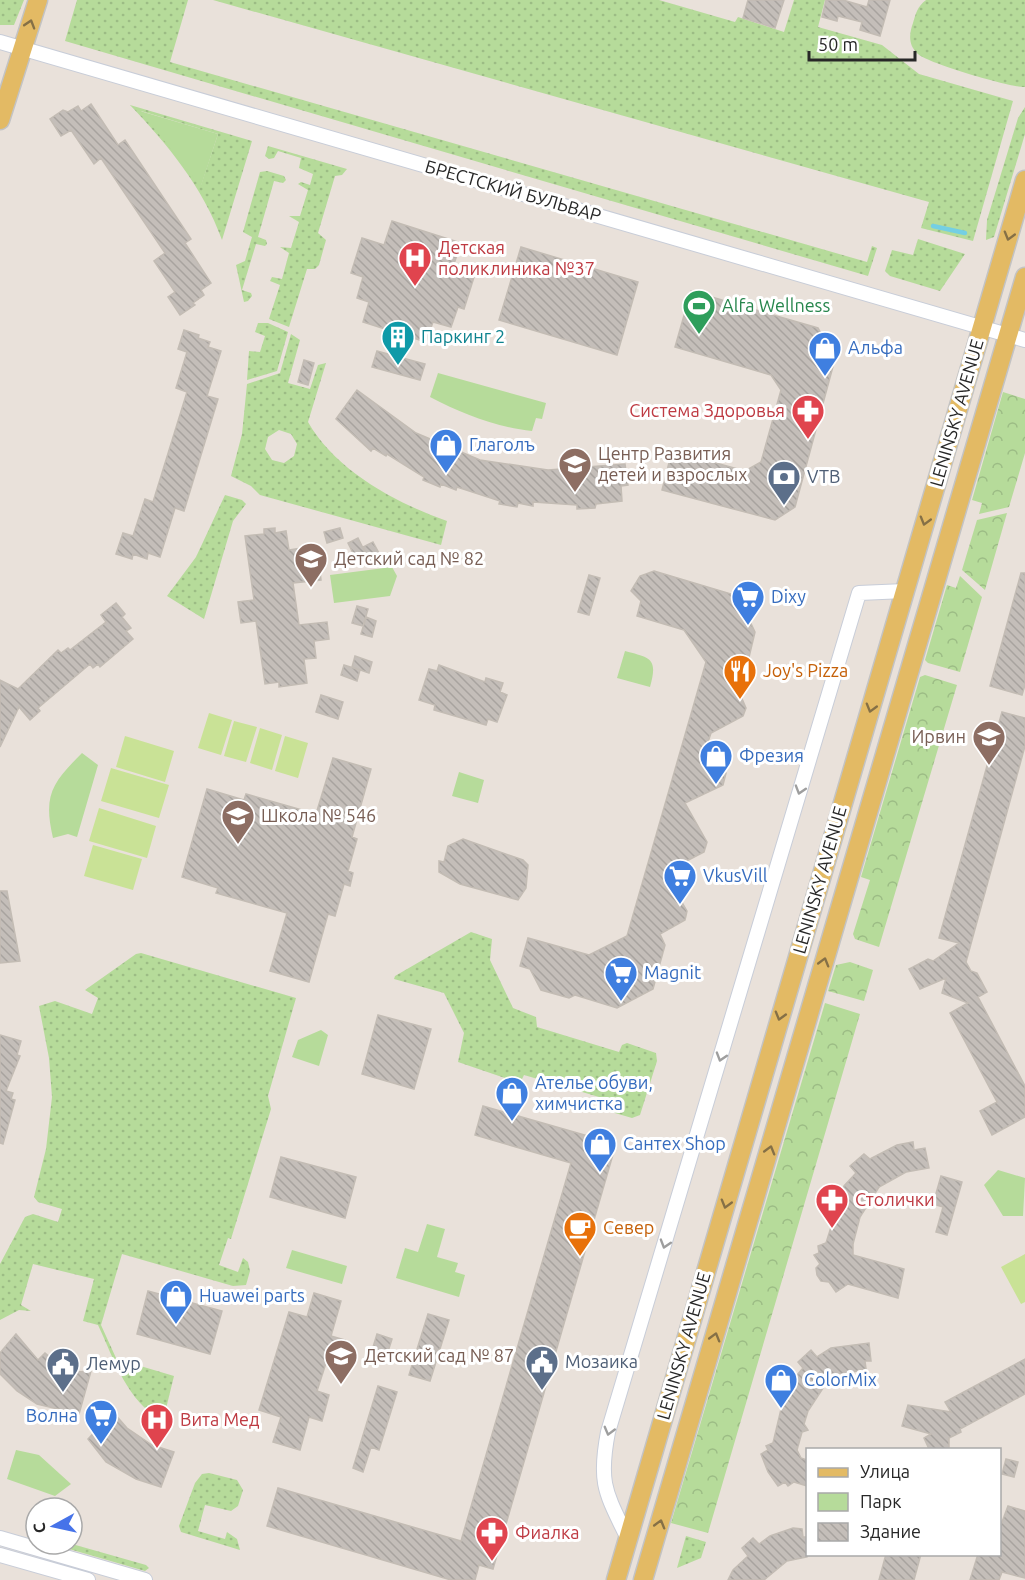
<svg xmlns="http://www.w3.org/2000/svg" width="1025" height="1580" viewBox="0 0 1025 1580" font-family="Ubuntu,sans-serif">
<defs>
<pattern id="grass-dots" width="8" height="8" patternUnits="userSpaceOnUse" patternTransform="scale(1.5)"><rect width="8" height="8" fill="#b6db9a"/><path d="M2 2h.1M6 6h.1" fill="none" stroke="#9cbc85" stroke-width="1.8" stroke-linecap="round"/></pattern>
<pattern id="forest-crowns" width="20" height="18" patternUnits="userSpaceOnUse" patternTransform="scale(1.5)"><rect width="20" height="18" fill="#b6db9a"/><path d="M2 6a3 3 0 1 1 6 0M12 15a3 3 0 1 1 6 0" fill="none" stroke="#9cbc85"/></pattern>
<pattern id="building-back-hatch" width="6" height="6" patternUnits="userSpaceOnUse" patternTransform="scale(1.5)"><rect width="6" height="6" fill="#c4beb9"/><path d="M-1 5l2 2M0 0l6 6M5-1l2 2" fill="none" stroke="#a8a39f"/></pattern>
</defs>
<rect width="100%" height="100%" fill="#e9e1da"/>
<path fill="url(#grass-dots)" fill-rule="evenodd" d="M0,0h24l-10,25h-14z
M77,0h111l-18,62 697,200 5,-16 5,2 -9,28 -803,-235z
M213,0h446l76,22 3,-5 46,15 10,-32h31l-7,27 64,18 37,29 94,27 -40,140 -52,-13 8,-26z
M926,0h99v87c-13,1 -98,-24 -107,-33 -10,-9 -9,-20 -5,-31 3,-10 4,-16 13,-23z
M130,105l122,36 -30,99c-19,-53 -54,-95 -92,-135zM141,111l77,23 -17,51z
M1025,107v27l-31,103 -8,3 1,-20 31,-102z
M268,146l79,23 -5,6 -7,1 -17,57 8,7 -7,25 -4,4h-8l-18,58 -20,-8 11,-34 -10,-4 2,-4 10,2 7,-26 -9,-6 11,1 8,-26 -10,-6h11l8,-26 -10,-6 3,-2 9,3 3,-11 -14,-6 2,-10 -23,-7 -4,7 -5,1 -4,-3z
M267,171l17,5 2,4 -3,3 -9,-2 -16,56 8,3 1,4 -2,2 -9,-2 -14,46 9,3 1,3 -4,5 -4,1 -8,-37 9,-4 7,-24 -9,-5 17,-60z
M918,239l47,15 -25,37 -50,-15 -5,-5 7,-21 21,5z
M258,323h10l20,9 -11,39 -30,9 2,-29 11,1 5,-16 -10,-4z
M291,334l9,6 -12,43 22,6 8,-24 8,-2 -18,59c28,49 88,81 139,99l-6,24 -181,-50 -9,-9 -20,-10 11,-42 5,-50 33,-11zM279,430l12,4 6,10 -3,12 -10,7 -12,-3 -7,-11 3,-12z
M225,495l17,5 4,4 -13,17 -29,98 -37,-23 29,-39z
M471,932l21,7 -2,21 23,48 23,9 1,10 82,25 3,-7 5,-2 29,10 1,8 -17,54 -8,3 -24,-7 -2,-12 -82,-24 -3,6 -4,1 -59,-20 6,-29 -20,-40 -50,-14 1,-3z
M141,953l155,45 -28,98 3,13 -40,130 -3,-1 -9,27 19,7 5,-14 5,4 2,9 -4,14 -13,1 -111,-32 -21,71 20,44 16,-4 37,11 -11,45c-36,-19 -49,-62 -65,-96l-15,-4 11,-42 -61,-15 -12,41 10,6 -12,-1 -19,10v-56l25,-47 8,-3 25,8 4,-13 -24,-7 -4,-5 12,-48 6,-52 -3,-39 -10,-52 16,-5 37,13 6,-16 -13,-8 51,-36z
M209,1473l28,7 6,10 -5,16 -7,5 -26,-6 -7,26 27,8 2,-7 10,7 3,11 -59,-18 -2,-6 16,-43 7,-9z
M686,1536l20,6 -5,16 -24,10z
M52,1544h20l74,21 3,3 -4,3z"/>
<path fill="url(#forest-crowns)" d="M1003,392l22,7v54l-16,54 -30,7 3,-11 -10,-3z
M1007,513l-22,77 -23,-20 15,-50z
M960,576l22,21 -22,75 -32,-9 -3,-3 22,-75 9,3z
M925,675l32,10 -78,262 -24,-8 -2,-5 17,-54 -9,-3 59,-200z
M850,962l23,8 -9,31 -36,-10 8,-26z
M825,1003l35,11 -152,519 -37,-10z"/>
<path fill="#b6db9a" d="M140,111l78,23 -17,52z
M438,373l108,30 -4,16 -6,-1 -4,13c-37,-4 -69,-17 -102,-34z
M392,567l5,9 -7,20 -56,7 -4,-28z
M625,651c26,7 33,7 25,36l-33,-9z
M82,753l16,12 -21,72 -9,-3 -15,4c-10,-43 -1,-55 29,-85z
M459,772l25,8 -6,23 -26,-7z
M321,1030l7,5 -9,31 -27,-9 6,-17z
M998,1170l27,8 -2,38h-20l-19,-31z
M427,1224l18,5 -8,28 21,6 -3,9 10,3 -6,22 -63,-19 9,-30 13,4z
M292,1250l55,16 -5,18 -56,-16z
M16,1450l23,5 32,29 -16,12 -48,-17z"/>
<path fill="#c9e296" d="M209,713l23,7 -11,35 -23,-7z
M234,721l23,6 -11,35 -22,-6z
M260,728l22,7 -10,35 -22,-7z
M125,736l49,15 -9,31 -49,-15z
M285,736l23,7 -10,35 -23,-7z
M111,768l58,17 -10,33 -58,-17z
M99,808l57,18 -9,32 -58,-17z
M93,845l49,14 -9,31 -49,-14z
M1025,1254v48l-4,2 -20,-37z"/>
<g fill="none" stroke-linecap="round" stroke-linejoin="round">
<path stroke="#74cfe3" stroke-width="4.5" d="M933,226l32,7"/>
</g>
<path fill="url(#building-back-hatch)" stroke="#c3bcb4" stroke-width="1.5" d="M748,0h36l-9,28 -32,-10z
M826,0h17l24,7 2,-7h21l-10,36 -20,-6 2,-8 -24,-6 -1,5 -15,-4z
M91,104l27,41 7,-5 66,99 -6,4 26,40 -10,7 3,5 -11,8 2,2 -15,10 -12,-18 7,-5 -21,-31 11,-8 -64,-95 -7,6 -23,-34 -10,6 -11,-17 13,-9 5,2 10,-6 3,5z
M392,221l69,22 -8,24 22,7 -11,35 -6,-2 -7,20 -18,-5 -7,20 -63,-20 6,-20 -12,-4 6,-21 -12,-4 11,-35 22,7z
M521,247l117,35 -21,73 -118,-35z
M691,291l127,37 17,31 -40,148 -20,13 -113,-30 10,-39 73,20 16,-9 20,-72 -10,-15 -96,-28z
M184,330l15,5 -1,3 12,4 -2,5 13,4 -14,45 11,3 -34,112 -9,-3 -15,49 -12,-4 -1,6 -14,-5 -1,5 -16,-5 7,-21 10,3 12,-37 8,3 34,-110 -11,-4 11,-36 -9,-3z
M377,351l48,13 -5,16 -48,-13z
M304,360l10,3 -6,22 -10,-3z
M357,390l59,43 64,27 68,10 77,-6 3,21 -7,1 1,15 -26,3 -1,4 -18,1v-4l-44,-3v4l-15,-3 -1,4 -18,-3 1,-3 -43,-14 -1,3 -15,-6 -1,3 -17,-7 1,-3 -37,-23 -1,2 -13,-8 -2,3 -35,-32z
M275,528v5l11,-2 3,19 12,-2 2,17 16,-2 2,17 -28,3 6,42 28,-3 2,17 -15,2 2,17 -12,1 3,24 -28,4v-5l-14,2 -9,-63 -15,2 -3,-21 16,-2 -9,-64 19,-2v-5z
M340,528l3,10 -16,5 -3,-11z
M358,538l8,16 -10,5 -8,-16z
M373,542l8,15 -10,5 -8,-15z
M654,571l84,25 17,36 -10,42 -11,6 12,28 -3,8 -32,17 -3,9 18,31 -3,12 -38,18 22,39 -3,10 -33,17 -3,9 19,33 -2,9 -25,14 5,11 -12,44 -36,19 -42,-13 -6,3 -28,-8 -11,-21 -10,-3 8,-28 61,17 38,-19 79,-274 -22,-32 -47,-14 4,-15 -10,-10 9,-15z
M1021,573h4v112l-3,10 -32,-9z
M589,575l11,3 -11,37 -11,-3z
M116,603l9,11 -3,3 9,11 -5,3 7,8 -33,28 -2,-3 -5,4 -3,-4 -52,44 2,3 -10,9 -11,-13 -19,40v-67l18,9 40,-39 3,3 7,-5 2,2 36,-28 -5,-7z
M357,606l11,3 -5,17 -11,-3z
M366,617l10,4 -4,16 -11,-3z
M355,656l17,6 -3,11 -17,-6z
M344,665l16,5 -3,11 -16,-6z
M439,665l46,17 1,-4 17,5 -3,9 7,3 -10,27 -9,-3 -2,6 -52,-15 1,-5 -16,-5 10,-31 8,2z
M321,695l22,7 -5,17 -22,-7z
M1002,712l23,6v28l-59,216 5,9 6,2 10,19 -9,5 47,89v31l-33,18 -12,-24 17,-9 -47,-89 18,-10 -26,-10 4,-15 -26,11 -11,-20 19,-10 5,2 26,-18 -20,-5z
M333,758l38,11 -19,68 5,2 -9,32 5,2 -3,13 -6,-2 -9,32 -7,-2 -19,68 -39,-11 17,-58 -71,-20 2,-5 -36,-11 25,-88 37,11 2,-6 70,20z
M463,839l60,21 5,5 -2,23 -8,12 -58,-16 -21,-12v-11l5,1 4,-16z
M0,891h7l13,70 -20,2z
M378,1015l53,14 -17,60 -52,-15z
M0,1035l21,6 -4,14 3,1 -14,35 7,2 -2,6 4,1 -12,44 -3,-1z
M483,1106l133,38 -123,425 -14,-4 -4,15h-24l-184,-54 11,-38 183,53 110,-378 -96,-28z
M913,1142l1,8 11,-2 4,20 -23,4 -27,15 -19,30 -7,27v11l51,14 -6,29 -50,-14 -12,8 -7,-10 -8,-1 -4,-6 -1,-7 4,-4 -6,-9 5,-2 -1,-7 8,-3 18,-57 12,-13 -6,-7 14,-12 6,5 27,-14z
M281,1157l75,20 -11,41 -75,-21z
M941,1176l21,6 -15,53 -11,-3 7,-25 -10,-3z
M148,1291l74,20 -12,43 -73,-20z
M314,1293l27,8 -10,35 14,4 -8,27 -11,-4 -9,28 12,4 -7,26 -13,-4 -9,33 -27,-8 8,-25 -22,-7 30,-98 18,5z
M428,1314l21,6 -19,61 -21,-6z
M16,1334l22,26 7,-7 13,11 -1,3 18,5 16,-1 -12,43 -42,-10 -20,-13 -17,-17v-21z
M377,1334l15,5 -7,22 -15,-4z
M869,1343l2,18h-6l1,8 -22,5 -19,11 -17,26 -4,13 4,6 -6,2 -5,18 4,8 6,2v26l-13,-4 -6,4 -3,-4 -7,4 -10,-14 -7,-18 7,-4 -2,-4 7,-3 13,-55 17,-20 -5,-6 13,-12 6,7 14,-9z
M1025,1359v35l-65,35 1,3 -12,6v11h-20l-5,-11 7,-4 -29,-8 6,-21 43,7 -6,-10z
M378,1386l19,6 -18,58 -8,-3 -8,25 -10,-4z
M113,1412l14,16 25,17 22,7 -13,35 -25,-8 -30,-17 -18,-23z
M1006,1459l12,3 -4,15 -12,-3z
M1008,1506l17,5v67l-23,-6 -3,8h-29l8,-26h21v-24z
M793,1528l9,1 1,8h4v20l-20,4 -23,19h-36l5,-10 15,-14 -6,-8 11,-10 6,6 11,-8z
M886,1554h35l-7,26h-35z"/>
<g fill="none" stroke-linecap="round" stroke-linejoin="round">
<defs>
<path id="minor" d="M0,42l1025,298
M0,1538l145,42
M628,1539c-22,-46 -30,-55 -20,-107l251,-839 46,-2
M0,1555l88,25"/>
<path id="major" d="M0,120l38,-120
M616,1580l409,-1400
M643,1580l382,-1303"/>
</defs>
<use href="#minor" stroke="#c8cdd8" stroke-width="16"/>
<use href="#major" stroke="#c3c3c3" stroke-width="21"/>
<use href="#minor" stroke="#fff" stroke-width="14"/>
<use href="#major" stroke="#e3ba64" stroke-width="18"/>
</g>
<defs><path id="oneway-chevron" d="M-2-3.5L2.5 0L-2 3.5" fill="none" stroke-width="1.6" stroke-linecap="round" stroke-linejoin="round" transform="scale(1.5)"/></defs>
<g stroke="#857046">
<use href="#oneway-chevron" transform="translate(30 24) rotate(-73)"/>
<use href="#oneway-chevron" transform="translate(1009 236) rotate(106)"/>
<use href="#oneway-chevron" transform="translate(925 521) rotate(106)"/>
<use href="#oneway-chevron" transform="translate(871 708) rotate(106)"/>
<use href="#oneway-chevron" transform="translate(824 962) rotate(-74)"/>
<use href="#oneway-chevron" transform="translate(780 1016) rotate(106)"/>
<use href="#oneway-chevron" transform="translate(770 1150) rotate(-74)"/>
<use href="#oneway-chevron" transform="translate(726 1204) rotate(106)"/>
<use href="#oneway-chevron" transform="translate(715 1337) rotate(-74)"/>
<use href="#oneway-chevron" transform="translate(660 1524) rotate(-74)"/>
</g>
<g stroke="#9e9e9e">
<use href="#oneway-chevron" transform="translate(800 790) rotate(107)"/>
<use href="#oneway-chevron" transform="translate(721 1057) rotate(107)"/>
<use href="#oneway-chevron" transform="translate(665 1244) rotate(107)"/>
<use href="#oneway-chevron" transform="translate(609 1431) rotate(105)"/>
</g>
<defs>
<symbol id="hospital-pin" viewBox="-11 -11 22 30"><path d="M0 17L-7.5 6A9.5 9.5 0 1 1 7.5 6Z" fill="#e0444e" stroke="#fff"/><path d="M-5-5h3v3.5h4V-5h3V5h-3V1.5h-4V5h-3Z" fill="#fff"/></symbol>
<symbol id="stadium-pin" viewBox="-11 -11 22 30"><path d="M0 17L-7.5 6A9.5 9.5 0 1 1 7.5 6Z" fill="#2e9e5b" stroke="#fff"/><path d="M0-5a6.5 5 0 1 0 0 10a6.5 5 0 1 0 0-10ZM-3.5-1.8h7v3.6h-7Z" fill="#fff"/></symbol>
<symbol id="building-pin" viewBox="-11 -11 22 30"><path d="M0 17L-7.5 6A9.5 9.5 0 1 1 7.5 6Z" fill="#0f9aa8" stroke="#fff"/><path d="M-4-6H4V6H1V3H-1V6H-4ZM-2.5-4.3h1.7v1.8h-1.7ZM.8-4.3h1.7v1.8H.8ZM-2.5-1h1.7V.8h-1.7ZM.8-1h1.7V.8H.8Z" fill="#fff"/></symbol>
<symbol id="shop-pin" viewBox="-11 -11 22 30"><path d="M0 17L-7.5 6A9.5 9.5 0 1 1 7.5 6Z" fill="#3f7fe0" stroke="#fff"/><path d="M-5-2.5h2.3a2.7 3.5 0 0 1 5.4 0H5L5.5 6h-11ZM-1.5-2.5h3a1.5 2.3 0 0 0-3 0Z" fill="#fff"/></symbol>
<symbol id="pharmacy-pin" viewBox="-11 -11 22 30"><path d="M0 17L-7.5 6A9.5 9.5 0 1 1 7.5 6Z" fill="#e0444e" stroke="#fff"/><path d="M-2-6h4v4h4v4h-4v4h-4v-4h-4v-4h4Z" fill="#fff"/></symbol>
<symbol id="university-pin" viewBox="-11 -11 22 30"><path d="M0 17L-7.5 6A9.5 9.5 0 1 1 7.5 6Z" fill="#8d6e63" stroke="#fff"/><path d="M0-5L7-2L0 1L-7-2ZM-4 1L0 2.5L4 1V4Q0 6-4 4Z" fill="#fff"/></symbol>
<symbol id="bank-pin" viewBox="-11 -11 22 30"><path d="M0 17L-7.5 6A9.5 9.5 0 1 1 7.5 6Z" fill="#5c6f8a" stroke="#fff"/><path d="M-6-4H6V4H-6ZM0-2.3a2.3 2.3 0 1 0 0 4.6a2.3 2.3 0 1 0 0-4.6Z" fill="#fff"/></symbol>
<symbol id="school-pin" viewBox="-11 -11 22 30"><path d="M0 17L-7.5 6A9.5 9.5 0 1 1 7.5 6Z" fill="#8d6e63" stroke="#fff"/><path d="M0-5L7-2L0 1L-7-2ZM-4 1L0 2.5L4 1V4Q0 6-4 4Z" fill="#fff"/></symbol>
<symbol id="supermarket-pin" viewBox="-11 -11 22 30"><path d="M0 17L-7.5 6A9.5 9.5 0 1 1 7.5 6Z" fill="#3f7fe0" stroke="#fff"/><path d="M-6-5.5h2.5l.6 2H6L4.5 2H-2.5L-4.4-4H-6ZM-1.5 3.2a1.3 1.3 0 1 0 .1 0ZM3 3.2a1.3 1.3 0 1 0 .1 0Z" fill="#fff"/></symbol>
<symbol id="restaurant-pin" viewBox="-11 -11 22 30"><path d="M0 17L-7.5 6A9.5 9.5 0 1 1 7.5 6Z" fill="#e8710a" stroke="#fff"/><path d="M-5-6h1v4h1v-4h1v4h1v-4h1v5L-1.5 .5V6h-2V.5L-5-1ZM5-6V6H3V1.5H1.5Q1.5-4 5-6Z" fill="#fff"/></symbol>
<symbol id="cafe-pin" viewBox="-11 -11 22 30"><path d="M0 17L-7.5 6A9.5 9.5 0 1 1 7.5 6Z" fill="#e8710a" stroke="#fff"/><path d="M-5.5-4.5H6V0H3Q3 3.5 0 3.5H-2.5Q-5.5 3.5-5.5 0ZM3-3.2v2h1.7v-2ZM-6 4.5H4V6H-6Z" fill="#fff"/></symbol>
<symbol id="civic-pin" viewBox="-11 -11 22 30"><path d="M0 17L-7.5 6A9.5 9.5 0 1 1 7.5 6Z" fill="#5c6f8a" stroke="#fff"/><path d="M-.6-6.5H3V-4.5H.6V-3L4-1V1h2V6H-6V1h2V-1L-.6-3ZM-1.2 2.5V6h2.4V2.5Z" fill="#fff"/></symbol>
</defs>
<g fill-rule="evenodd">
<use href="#hospital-pin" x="396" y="239" width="38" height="52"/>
<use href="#stadium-pin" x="680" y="287" width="38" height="52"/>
<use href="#building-pin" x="379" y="318" width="38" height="52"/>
<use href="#shop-pin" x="806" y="329" width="38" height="52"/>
<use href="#pharmacy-pin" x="789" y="392" width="38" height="52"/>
<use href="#shop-pin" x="427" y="426" width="38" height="52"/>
<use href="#university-pin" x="556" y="445" width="38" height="52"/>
<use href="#bank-pin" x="765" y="458" width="38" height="52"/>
<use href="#school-pin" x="292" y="540" width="38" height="52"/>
<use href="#supermarket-pin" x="729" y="578" width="38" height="52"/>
<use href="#restaurant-pin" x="721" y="652" width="38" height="52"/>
<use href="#school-pin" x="970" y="718" width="38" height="52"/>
<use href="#shop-pin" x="697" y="737" width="38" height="52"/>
<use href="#school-pin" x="219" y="797" width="38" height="52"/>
<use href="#supermarket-pin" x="661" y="857" width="38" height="52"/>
<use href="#supermarket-pin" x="602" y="954" width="38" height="52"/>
<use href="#shop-pin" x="493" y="1074" width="38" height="52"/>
<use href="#shop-pin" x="581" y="1125" width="38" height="52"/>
<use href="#pharmacy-pin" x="813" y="1181" width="38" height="52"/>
<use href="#cafe-pin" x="561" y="1209" width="38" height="52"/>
<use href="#shop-pin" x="157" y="1277" width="38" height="52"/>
<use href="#school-pin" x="322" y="1337" width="38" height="52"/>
<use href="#civic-pin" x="523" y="1343" width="38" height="52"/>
<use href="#civic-pin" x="44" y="1345" width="38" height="52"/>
<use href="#shop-pin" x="762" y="1361" width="38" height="52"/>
<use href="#supermarket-pin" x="82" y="1397" width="38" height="52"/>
<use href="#hospital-pin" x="138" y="1401" width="38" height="52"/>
<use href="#pharmacy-pin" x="473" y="1514" width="38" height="52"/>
</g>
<g text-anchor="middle" stroke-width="6" stroke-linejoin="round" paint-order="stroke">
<g font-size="18" fill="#272727" stroke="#fff">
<text transform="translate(513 191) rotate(16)" y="6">БРЕСТСКИЙ БУЛЬВАР</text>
<text transform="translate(957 413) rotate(-74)" y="6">LENINSKY AVENUE</text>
<text transform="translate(820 880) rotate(-74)" y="6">LENINSKY AVENUE</text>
<text transform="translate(684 1346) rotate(-74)" y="6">LENINSKY AVENUE</text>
</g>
<g font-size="18" fill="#be3a42" stroke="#fff" text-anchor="start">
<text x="438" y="254">Детская<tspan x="438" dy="21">поликлиника №37</tspan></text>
<text x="785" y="417" text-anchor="end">Система Здоровья</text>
<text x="855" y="1206">Столички</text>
<text x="180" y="1426">Вита Мед</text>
<text x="515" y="1539">Фиалка</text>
</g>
<g font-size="18" fill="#27864d" stroke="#fff" text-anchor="start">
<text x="722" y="312">Alfa Wellness</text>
</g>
<g font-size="18" fill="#0d838f" stroke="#fff" text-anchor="start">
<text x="421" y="343">Паркинг 2</text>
</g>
<g font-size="18" fill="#366cbe" stroke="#fff" text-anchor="start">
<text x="848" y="354">Альфа</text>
<text x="469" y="451">Глаголъ</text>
<text x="771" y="603">Dixy</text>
<text x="739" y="762">Фрезия</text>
<text x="703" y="882">VkusVill</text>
<text x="644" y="979">Magnit</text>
<text x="535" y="1089">Ателье обуви,<tspan x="535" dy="21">химчистка</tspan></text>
<text x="623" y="1150">Сантех Shop</text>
<text x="199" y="1302">Huawei parts</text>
<text x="804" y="1386">ColorMix</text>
<text x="78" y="1422" text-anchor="end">Волна</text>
</g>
<g font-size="18" fill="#785e54" stroke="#fff" text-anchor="start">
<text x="598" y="460">Центр Развития<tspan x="598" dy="21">детей и взрослых</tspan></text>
<text x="334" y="565">Детский сад № 82</text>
<text x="966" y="743" text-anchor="end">Ирвин</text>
<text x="261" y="822">Школа № 546</text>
<text x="364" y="1362">Детский сад № 87</text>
</g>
<g font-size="18" fill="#4e5e75" stroke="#fff" text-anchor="start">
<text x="807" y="483">VTB</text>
<text x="565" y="1368">Мозаика</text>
<text x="86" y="1370">Лемур</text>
</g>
<g font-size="18" fill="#c56008" stroke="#fff" text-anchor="start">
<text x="763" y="677">Joy's Pizza</text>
<text x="603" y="1234">Север</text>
</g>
</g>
<rect x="806" y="1448" width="195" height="108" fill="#ffffff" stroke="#a9a9a9" stroke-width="1.5"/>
<rect x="818" y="1468" width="30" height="9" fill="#e3ba64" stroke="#a9a9a9" stroke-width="1.5"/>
<text x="860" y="1478" font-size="18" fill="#272727">Улица</text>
<rect x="818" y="1493" width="30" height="18" fill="#b6db9a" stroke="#a9a9a9" stroke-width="1.5"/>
<text x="860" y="1508" font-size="18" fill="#272727">Парк</text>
<rect x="818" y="1523" width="30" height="18" fill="url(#building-back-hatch)" stroke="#a9a9a9" stroke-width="1.5"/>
<text x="860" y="1538" font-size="18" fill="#272727">Здание</text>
<g transform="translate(54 1526) rotate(262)"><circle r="28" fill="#ffffff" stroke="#a9a9a9" stroke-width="1.5"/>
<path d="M0-4.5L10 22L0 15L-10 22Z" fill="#4673e9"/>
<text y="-9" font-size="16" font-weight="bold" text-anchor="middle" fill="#272727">С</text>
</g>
<path d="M809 51v9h106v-9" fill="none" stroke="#272727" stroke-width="3"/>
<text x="818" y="51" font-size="18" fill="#272727" stroke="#ffffff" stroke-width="4.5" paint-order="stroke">50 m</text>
</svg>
